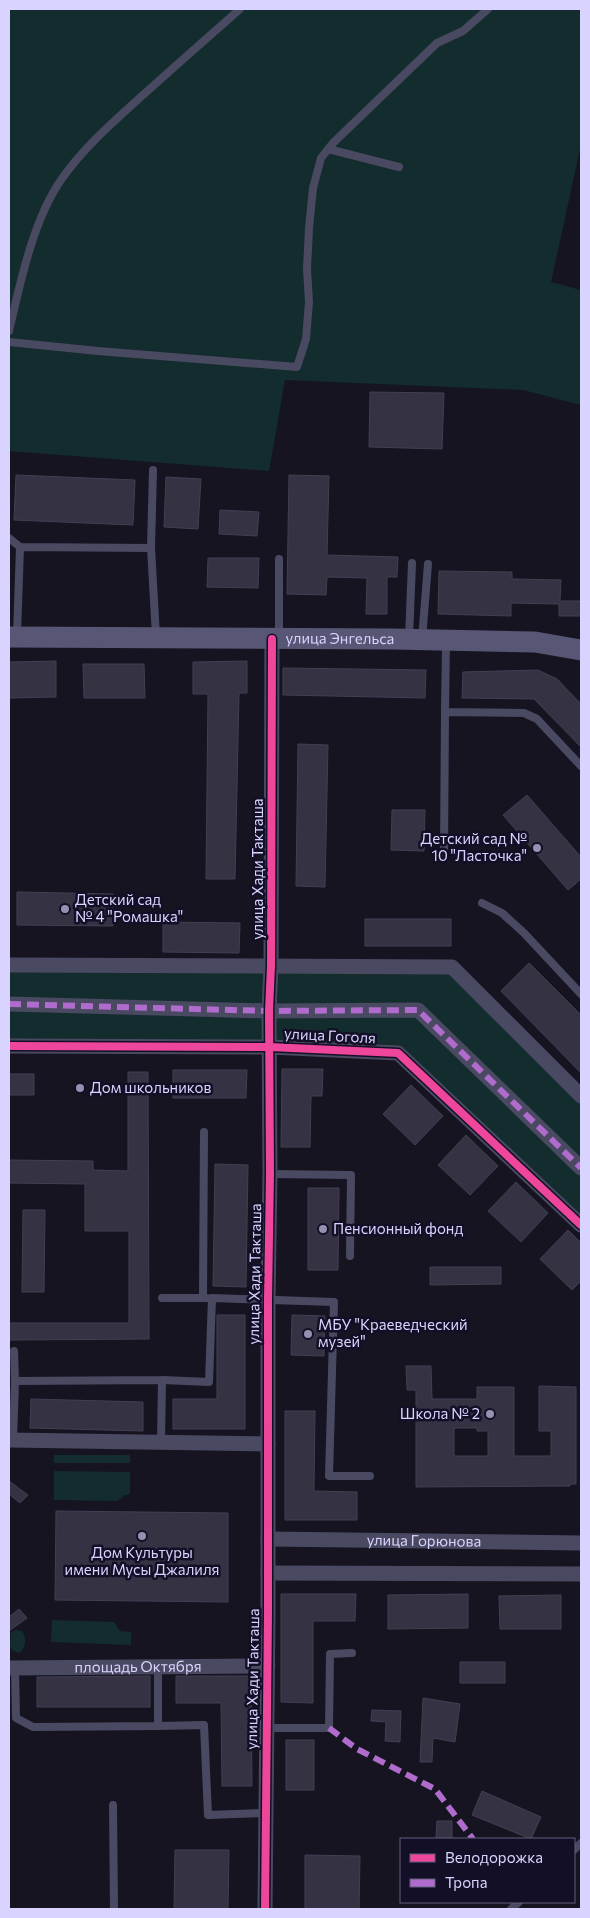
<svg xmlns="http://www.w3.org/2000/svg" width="590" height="1918" viewBox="0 0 590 1918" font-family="Commissioner,sans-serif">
<rect width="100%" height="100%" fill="#161421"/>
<path fill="#132c2d" d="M9,9h572v136l-30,137 30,8v115l-58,-15 -238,-10 -16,91 -260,-20z
M9,965l443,2 129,129v129l-184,-172 -388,-7z
M54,1455h76v8h-76z
M54,1471l76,1v22l-7,2 -5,5 -64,-1z
M52,1620l62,2 6,9 11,1v13l-80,-3z
M16,1630l6,1c5,7 4,16 -2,22l-7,-2 -3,-5 1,-14z"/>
<path fill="#343243" stroke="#433f54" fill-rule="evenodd" d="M370,392l74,1 -2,56 -73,-2z
M16,475l119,5 -2,45 -119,-5z
M289,475l40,1 -2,79 71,2 -1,20h-10v37h-21l1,-36 -40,-1 -1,18 -39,-1z
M166,477l35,2 -3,50 -34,-2z
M220,510l39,2 -2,24 -38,-2z
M208,558h51l-1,30 -51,-1z
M439,571l73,1v7l49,1 -1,21h21v15h-22v-12l-48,-1v13l-73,-2z
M56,661v36l-47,1v-36z
M247,661v32h-8l-4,186h-29l2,-185h-15v-32z
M83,664h61l1,34h-61z
M283,668l143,2 -1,28 -142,-3z
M538,670l19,9 24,25v43l-47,-48 -72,-1 1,-26z
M298,744l30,1 -3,142 -29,-1z
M527,795l54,62v22l-13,11 -65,-75z
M392,810h33l-1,41 -33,-1z
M17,892l96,2v32l-96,-1z
M365,919h86v27h-86z
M163,922l77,1 -1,30 -76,-1z
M529,963l52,52v58l-80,-82z
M282,1069h41l-1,27h-11l-1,51h-29z
M173,1070h74l-1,28h-73z
M128,1072h20l1,267 -140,1v-17h120v-92h-44v-47l-76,-1v-23l84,1v9l35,1z
M9,1074h25v21h-25z
M411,1085l32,31 -28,29 -32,-31z
M466,1135l32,31 -28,29 -32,-30z
M215,1164l33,1 -2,122 -33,-1z
M516,1182l32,31 -27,29 -33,-31z
M308,1188h31l-1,82h-30z
M23,1210h22l-1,82h-22z
M568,1230l13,13v38l-9,9 -32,-31z
M430,1267h71v17l-71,1z
M217,1315h28v114h-72v-30h44z
M292,1315l33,1 -1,40 -33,-1z
M406,1366h25l1,33h45v-12h37v69h37v-25h-12v-45l37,1v97h-6v2l-154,1v-97h-9zM454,1428h23v3h11v25h-34z
M31,1399l112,3v29l-113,-3z
M285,1411h30l-1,80 43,1v28h-72z
M9,1481l19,14 -8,8 -11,-9z
M56,1511l172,2v89l-173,-2z
M281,1594h75l-1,27h-42v82l-32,-1z
M468,1594v34l-80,1v-34z
M561,1595v34h-61l-1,-33z
M19,1609l8,9 -18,13v-14z
M460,1662h45v21h-45z
M150,1676v31h-113v-30z
M176,1676h75l1,110h-30l-1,-83h-45z
M423,1698l37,6 -5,38 -22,-4 -1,24h-12z
M372,1710l29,1 -1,31 -15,-1 1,-19 -15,-1z
M286,1740h28v50h-28z
M482,1791l59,26 -10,22 -59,-24z
M437,1821h15v18h-16z
M175,1850h54l-1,59h-54z
M305,1855l55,1 -1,53h-54z"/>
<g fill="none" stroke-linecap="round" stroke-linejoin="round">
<path stroke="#4a4962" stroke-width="8" d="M328,149l71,18
M9,331c11,-47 24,-111 52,-151 22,-32 53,-59 82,-85 32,-29 64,-57 97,-86
M9,342l89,9 199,16 9,-28 3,-37 -2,-33 2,-41 4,-40 8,-30 12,-15 104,-100 26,-12 25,-22
M153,470l-2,78 5,88
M9,538l11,9
M17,636l3,-89 131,1
M279,637v-78
M409,638l3,-75
M422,639l6,-75
M446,642l-1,70 79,1 13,6 44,47
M444,854l1,-142
M482,903l20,10 22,20 57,61
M270,1174l81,1 -1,81
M162,1298h45
M203,1298l1,-166
M14,1351l1,30
M13,1440l2,-59 147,-1 47,2 3,-84 122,4 -5,174h41
M161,1443l1,-63
M158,1666v60l46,-1 4,90 56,-2
M15,1668l1,50 17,9 125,-1
M266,1728h63l1,-74 22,-1
M113,1805l1,104
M574,1850l7,-7
M511,1909l8,-7"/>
<g stroke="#4a4962" stroke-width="15">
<path d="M9,965l443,2 129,129"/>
<path d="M9,1004l260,7 149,-1 163,158"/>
<path d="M9,1046l261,1 128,6 183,172"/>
<path d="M9,1440l259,4"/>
<path id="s1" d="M268,1539l313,4"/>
<path d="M268,1573l313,1"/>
<path id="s2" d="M9,1668l259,-2"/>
<path d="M265,1909l3,-296v-313l2,-126 -1,-163 2,-45 1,-327"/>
</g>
<path stroke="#575674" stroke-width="21" id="s3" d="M9,637l383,2 143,3 46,8"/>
<path stroke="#b06ccc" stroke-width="6" stroke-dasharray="12 6" stroke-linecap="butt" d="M9,1004l260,7 149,-1 163,158
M329,1728l28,21 78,40 38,50"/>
<defs>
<path id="cycleway" d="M9,1046l261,1 128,6 183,172
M265,1909l3,-296v-313l2,-126 -1,-163 2,-45 1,-327"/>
</defs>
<use href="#cycleway" stroke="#130f26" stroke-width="11"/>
<use href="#cycleway" stroke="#ed469a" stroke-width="8"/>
</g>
<g fill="#9591b1" stroke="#130f26" stroke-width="2">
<circle cx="537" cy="848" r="5"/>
<circle cx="65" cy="909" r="5"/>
<circle cx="80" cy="1088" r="5"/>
<circle cx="323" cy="1229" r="5"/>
<circle cx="308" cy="1334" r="5"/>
<circle cx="490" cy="1414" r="5"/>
<circle cx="142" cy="1536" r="5"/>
</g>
<g text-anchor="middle" stroke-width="5" stroke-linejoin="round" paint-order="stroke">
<g font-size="15" fill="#d9d4ff" stroke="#130f26">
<text dy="5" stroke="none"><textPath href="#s3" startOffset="331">улица Энгельса</textPath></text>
<text transform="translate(258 869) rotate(-90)" y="5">улица Хади Такташа</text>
<text transform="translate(330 1036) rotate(3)" y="5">улица Гоголя</text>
<text transform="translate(255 1274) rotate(-89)" y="5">улица Хади Такташа</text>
<text dy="5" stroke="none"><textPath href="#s1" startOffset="156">улица Горюнова</textPath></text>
<text dy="5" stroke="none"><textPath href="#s2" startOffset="129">площадь Октября</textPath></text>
<text transform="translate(253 1679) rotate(-89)" y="5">улица Хади Такташа</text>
</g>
<g font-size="15" fill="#d9d4ff" stroke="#130f26" text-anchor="start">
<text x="527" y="844" text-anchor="end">Детский сад №<tspan x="527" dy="17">10 "Ласточка"</tspan></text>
<text x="75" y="905">Детский сад<tspan x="75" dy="17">№ 4 "Ромашка"</tspan></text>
<text x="90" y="1093">Дом школьников</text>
<text x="333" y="1234">Пенсионный фонд</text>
<text x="318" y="1330">МБУ "Краеведческий<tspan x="318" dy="17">музей"</tspan></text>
<text x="480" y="1419" text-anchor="end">Школа № 2</text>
<text x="142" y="1558" text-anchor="middle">Дом Культуры<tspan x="142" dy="17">имени Мусы Джалиля</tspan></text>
</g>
</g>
<rect width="590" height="1918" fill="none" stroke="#d9d4ff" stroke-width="20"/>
<rect x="400" y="1838" width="175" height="65" fill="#130f26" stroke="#625e7d"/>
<rect x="410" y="1854" width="25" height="8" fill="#ed469a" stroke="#625e7d"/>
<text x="445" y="1863" font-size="15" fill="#d9d4ff">Велодорожка</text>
<rect x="410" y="1879" width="25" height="8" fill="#b06ccc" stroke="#625e7d"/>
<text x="445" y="1888" font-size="15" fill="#d9d4ff">Тропа</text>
</svg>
